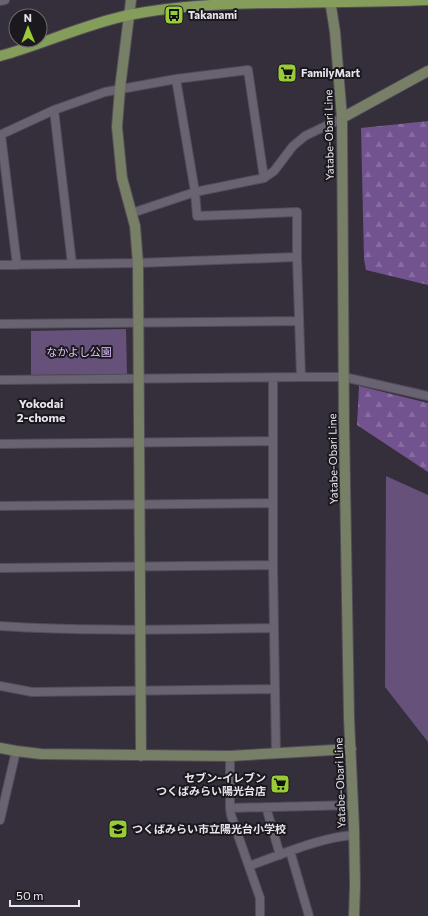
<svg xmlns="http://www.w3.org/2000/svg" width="428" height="916" viewBox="0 0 428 916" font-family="Commissioner,'Noto Sans JP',sans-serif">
<defs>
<pattern id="forest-firs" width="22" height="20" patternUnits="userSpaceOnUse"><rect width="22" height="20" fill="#725390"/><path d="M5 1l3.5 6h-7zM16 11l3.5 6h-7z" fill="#866ca0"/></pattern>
</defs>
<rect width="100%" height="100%" fill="#352e3b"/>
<path fill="#66517b" d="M126,329l1,45 -96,1v-44z
M386,476l42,19v247l-43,-55z"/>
<path fill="url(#forest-firs)" d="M428,121v164l-62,-15 -2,-11 -3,-131z
M359,386l69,17v69l-71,-47z"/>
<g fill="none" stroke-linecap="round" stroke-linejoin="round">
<defs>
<path id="street" d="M0,1l5,-1
M54,110l18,154
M0,135l54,-25 51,-18 71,-13 72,-9 16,108
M1,135l16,130
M132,213l63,-21 69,-14 10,-7 19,-25 12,-10 37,-18
M0,265l138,-2 159,-6
M0,324l299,-3
M301,377h43l84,19
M273,378v187l3,189
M0,380l301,-3 -4,-120v-45l-100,4 -2,-24 -19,-113
M0,444l273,-3
M0,506l273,-3
M0,568l273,-3
M0,626c91,6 183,3 274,2
M0,686l32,6 242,-3
M230,756v52l123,-3
M266,807l14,48
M230,808l1,7 29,83v18
M0,820l16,-69
M290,851l19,65
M249,866c31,-11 72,-29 105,-31"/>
<path id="secondary" d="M131,0l-11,88 -3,39 5,51 13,48 3,37 3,493
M330,0l5,32 7,86 2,304 5,296 5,110 1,57 -1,31
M342,118l86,-47
M0,748l16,3 25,3 189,2 121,-7"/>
<path id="primary" d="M0,56c44,-12 85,-32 129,-41 50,-10 100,-12 151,-12 49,-1 99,-1 148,-3"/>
</defs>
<use href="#street" stroke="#514d57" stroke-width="10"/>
<use href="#secondary" stroke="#514d57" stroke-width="12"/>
<use href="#primary" stroke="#514d57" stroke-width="12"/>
<use href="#street" stroke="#696271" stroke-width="8"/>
<use href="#secondary" stroke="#777f66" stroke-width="10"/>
<use href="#primary" stroke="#859d5b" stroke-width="10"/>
</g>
<defs>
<symbol id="bus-square" viewBox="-11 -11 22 22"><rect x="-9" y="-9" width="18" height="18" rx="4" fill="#98cb37" stroke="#1b181e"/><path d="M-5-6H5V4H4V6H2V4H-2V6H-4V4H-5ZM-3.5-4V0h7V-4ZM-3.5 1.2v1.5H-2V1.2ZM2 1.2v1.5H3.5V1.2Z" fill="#111"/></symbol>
<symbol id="supermarket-square" viewBox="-11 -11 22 22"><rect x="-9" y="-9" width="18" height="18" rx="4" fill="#98cb37" stroke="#1b181e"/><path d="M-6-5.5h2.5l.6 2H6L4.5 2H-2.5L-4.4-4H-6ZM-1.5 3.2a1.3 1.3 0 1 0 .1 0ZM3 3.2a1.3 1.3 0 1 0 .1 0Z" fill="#111"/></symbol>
<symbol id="school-square" viewBox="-11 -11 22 22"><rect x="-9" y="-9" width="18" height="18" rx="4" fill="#98cb37" stroke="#1b181e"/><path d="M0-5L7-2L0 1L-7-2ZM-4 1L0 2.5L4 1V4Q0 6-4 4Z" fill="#111"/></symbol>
</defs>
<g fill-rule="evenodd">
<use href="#bus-square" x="163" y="4" width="22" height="22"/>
<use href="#supermarket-square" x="276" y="62" width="22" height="22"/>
<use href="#supermarket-square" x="269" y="773" width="22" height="22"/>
<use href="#school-square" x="107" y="818" width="22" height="22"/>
</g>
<g text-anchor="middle" stroke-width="4" stroke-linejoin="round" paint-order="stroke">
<g font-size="11" font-weight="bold" fill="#e9e5ee" stroke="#1b181e" text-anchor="start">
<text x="188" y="19">Takanami</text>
<text x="301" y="77">FamilyMart</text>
<text x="266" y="782" text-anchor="end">セブン-イレブン<tspan x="266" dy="13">つくばみらい陽光台店</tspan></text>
<text x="132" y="833">つくばみらい市立陽光台小学校</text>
</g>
<g font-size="11" fill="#e9e5ee" stroke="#1b181e">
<text transform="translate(329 135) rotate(-91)" y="4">Yatabe-Obari Line</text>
<text transform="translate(333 459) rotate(-91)" y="4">Yatabe-Obari Line</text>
<text transform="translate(340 783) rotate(-92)" y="4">Yatabe-Obari Line</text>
</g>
<g font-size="11" fill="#dbc2f7" stroke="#1b181e">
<text x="79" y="356">なかよし公園</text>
</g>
<g font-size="12" font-weight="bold" fill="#e9e5ee" stroke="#1b181e">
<text x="41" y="408">Yokodai<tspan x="41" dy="14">2-chome</tspan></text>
</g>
</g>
<g transform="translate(28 28) rotate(359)"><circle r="19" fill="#1b181e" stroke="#6d6a71"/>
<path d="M0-3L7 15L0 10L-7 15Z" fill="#98cb37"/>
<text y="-6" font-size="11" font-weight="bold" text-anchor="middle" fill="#e9e5ee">N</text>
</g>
<path d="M10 900v6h69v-6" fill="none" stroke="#e9e5ee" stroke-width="2"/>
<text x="16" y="900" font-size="12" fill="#e9e5ee" stroke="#1b181e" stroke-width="3" paint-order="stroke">50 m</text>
</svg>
